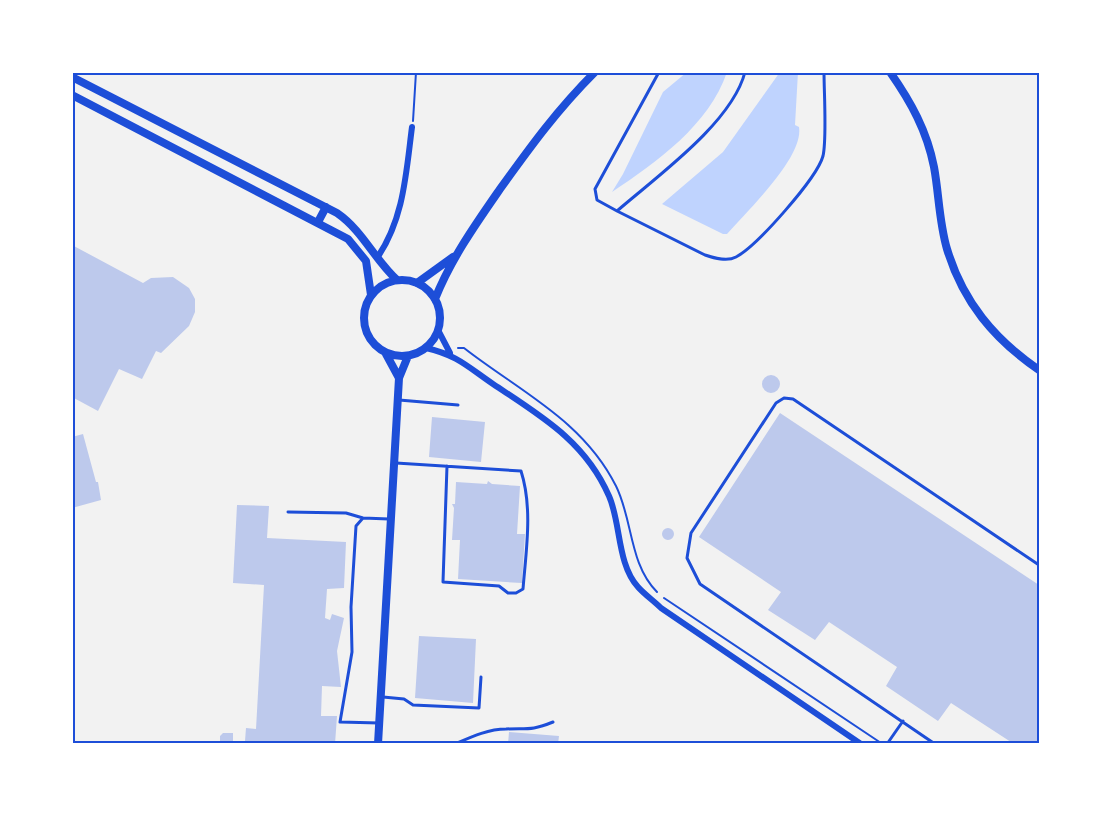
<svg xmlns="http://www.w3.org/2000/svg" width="1111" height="816" viewBox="0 0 1111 816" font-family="'Sofia Sans Condensed',sans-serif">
<rect width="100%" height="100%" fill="#f2f2f2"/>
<path fill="#bfd3fe" d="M687,72h40c-18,53 -70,90 -115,120l11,-18 40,-82z
M780,72h18l-3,53 4,2c5,30 -52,84 -72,107h-4l-61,-30 61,-52z"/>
<path fill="#bdc9ec" d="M72,245l71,38 8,-5 22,-1 16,11 6,11v13l-6,14 -28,27 -5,-2 -14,28 -23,-10 -21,42 -26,-14z
M762 384a9 9 0 1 1 18 0a9 9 0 1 1-18 0Z
M780,413l259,172 -1,159h-24l-63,-41 -13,18 -52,-35 11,-19 -68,-45 -14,18 -47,-30 13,-18 -82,-55z
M432,417l53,5 -4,40 -52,-5z
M83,434l13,48h2l3,18 -29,8v-71z
M488,481l4,3 28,2 -3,48h8l-3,49 -64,-4 2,-39h-8l2,-32 -2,-4h3l1,-22 31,2z
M237,505l32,1 -2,32 79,4 -2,46 -17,1 -2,29 5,2 2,-6 12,4 -7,33 4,36 -19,-1 -1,30h16l-2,28h-115v-8l3,-3h10v8h12l1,-13 10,1 8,-144 -31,-2z
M662 534a6 6 0 1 1 12 0a6 6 0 1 1-12 0Z
M419,636l57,3 -3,64 -58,-5z
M509,732l50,4 -1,8h-50z"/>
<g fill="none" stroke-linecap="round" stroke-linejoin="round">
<path stroke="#1d4ed8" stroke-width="2" d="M413,121l3,-49
M458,348h6c55,43 119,72 152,138 17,34 13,78 41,106
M664,598l217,145"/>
<path stroke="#1d4ed8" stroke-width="3" d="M659,72l-64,117 2,11 20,11c39,-34 115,-88 128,-139
M617,211l88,44c9,3 22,7 31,2 21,-11 81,-79 87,-101 4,-17 1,-64 1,-84
M399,400l59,5
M396,463l125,8c12,37 5,80 2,118l-7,4h-8l-9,-7 -56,-4 4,-116
M288,512l58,1 17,5 26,1
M363,518l-7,8 -5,81 1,45 -12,70 39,1
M383,697l21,2 9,6 66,3 2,-31
M455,744c16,-7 33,-15 51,-15 21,-1 25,2 47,-7
M887,744l16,-23
M935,744l-235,-160 -13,-26 4,-25 85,-130 8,-5 9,1 246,166"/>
<path stroke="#1d4ed8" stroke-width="6" d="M377,258c27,-39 29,-85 35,-131
M438,330l12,23
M426,348c31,7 42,19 67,36 48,32 92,57 116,112 12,27 8,68 29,91 6,7 16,14 23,21l200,136"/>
<path stroke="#1d4ed8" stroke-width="8" d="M890,72c21,30 37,59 44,95 5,27 5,55 13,82 16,53 47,90 92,121
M72,77l265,136c26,18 37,46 60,67
M72,95l276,144 18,22 5,34
M318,222l8,-15
M364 318a38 38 0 1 1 76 0a38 38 0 1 1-76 0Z
M417,283l36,-26
M435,299c16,-40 40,-74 65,-110 31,-43 57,-79 95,-117
M386,354l13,24
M378,744l21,-366 9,-22"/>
</g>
<rect width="1111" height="816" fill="none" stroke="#ffffff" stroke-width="147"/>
<rect x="74" y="74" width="964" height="668" fill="none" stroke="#1d4ed8" stroke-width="2"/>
</svg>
